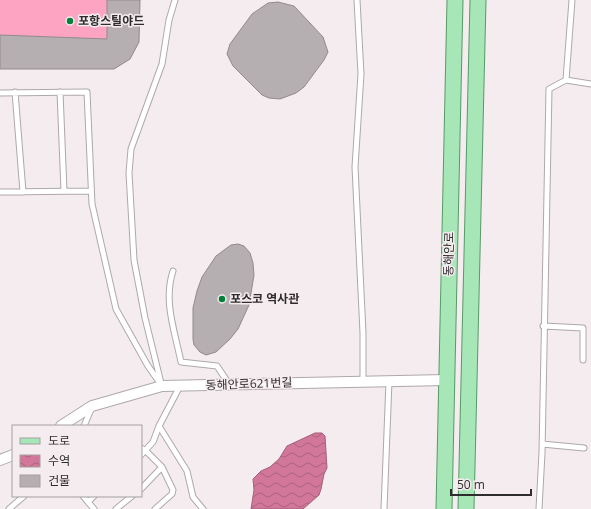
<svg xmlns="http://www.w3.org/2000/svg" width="591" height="509" viewBox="0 0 591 509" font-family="'Open Sans','Noto Sans KR',sans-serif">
<defs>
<pattern id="water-waves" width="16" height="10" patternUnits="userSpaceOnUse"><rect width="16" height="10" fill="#d27799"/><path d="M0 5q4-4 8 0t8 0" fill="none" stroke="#ab627d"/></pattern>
</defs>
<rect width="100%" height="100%" fill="#f4ecef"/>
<path fill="#fda4c3" d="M0,0h140l-1,42 -9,17 -16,10h-114z"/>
<path fill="url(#water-waves)" stroke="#a16079" d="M315,433h7l3,3 2,32 -3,6 -3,15 -2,6 -16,14h-52l3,-19 -1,-11 8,-8 9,-4 9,-8 8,-13z"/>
<path fill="#b6afb1" stroke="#918a8c" d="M107,0h33l-1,42 -9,17 -16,10h-114v-34l107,4z
M278,2l16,4 29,31 5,15 -4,8 -20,27 -8,6 -16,6 -11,-1 -7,-3 -29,-29 -6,-12 3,-10 22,-30 16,-11z
M238,244l6,2 6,7 3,10 1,12 -5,30 -11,24 -8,10 -14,13 -10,3 -6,-3 -6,-7 -1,-6v-31l4,-17 5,-14 14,-21 15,-11z"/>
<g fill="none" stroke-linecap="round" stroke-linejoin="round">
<defs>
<path id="lane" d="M357,0l4,74 -6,93 8,166v47
M572,0l-6,80 25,4
M15,92l8,100
M60,92l4,99
M0,93l87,-1 5,112 24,105 32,57 14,20
M0,192l90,-1
M173,271c-10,30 2,61 8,91l36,4 12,18
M543,326l40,2v32
M161,383l-16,-65 -11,-58 -5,-87 2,-24 31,-85 7,-44 6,-20
M84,426l8,-19
M159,426l28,45 6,26 10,12
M542,444l42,4
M141,448l5,3 16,16 -21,22
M141,455l12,-13 6,-16 21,-40
M83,496l5,6
M9,509l15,-13
M94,509l-6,-7 6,-6
M116,509l16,-13
M155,509l17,-15 1,-4 -11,-23
M384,509l5,-128
M539,509l3,-56 7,-364 17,-9"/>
<path id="street" d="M61,426l31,-20 70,-20 284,-6
M0,460l13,-5"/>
<path id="primary" d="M444,509l11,-509
M466,509l12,-509"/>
</defs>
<use href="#lane" stroke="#afa8aa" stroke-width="7"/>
<use href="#street" stroke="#afa8aa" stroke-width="12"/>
<use href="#primary" stroke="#579a68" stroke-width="17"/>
<use href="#lane" stroke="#fff" stroke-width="5"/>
<use href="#street" stroke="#fff" stroke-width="10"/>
<use href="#primary" stroke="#a7e6b7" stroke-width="15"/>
</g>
<g fill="#048039" stroke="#f4ecef" stroke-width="1.5">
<circle cx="70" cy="21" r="4"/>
<circle cx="222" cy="299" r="4"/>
</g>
<g text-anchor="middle" stroke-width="3" stroke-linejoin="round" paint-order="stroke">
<g font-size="12" font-weight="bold" fill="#2f2c2d" stroke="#f4ecef" text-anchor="start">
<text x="78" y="25">포항스틸야드</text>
<text x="230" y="303">포스코 역사관</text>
</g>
<g font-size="12" fill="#2f2c2d" stroke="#f4ecef">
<text transform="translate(449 254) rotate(-89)" y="4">동해안로</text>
<text transform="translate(249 384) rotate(-2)" y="4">동해안로621번길</text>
</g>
</g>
<rect x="12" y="425" width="130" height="72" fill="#f4ecef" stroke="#a59fa1"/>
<rect x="20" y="438" width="20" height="6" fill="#a7e6b7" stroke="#a59fa1"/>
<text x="48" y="445" font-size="12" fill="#2f2c2d">도로</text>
<rect x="20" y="455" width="20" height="12" fill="url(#water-waves)" stroke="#a59fa1"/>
<text x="48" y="465" font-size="12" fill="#2f2c2d">수역</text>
<rect x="20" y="475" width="20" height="12" fill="#b6afb1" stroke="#a59fa1"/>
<text x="48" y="485" font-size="12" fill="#2f2c2d">건물</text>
<path d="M451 489v6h80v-6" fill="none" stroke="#2f2c2d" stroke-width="2"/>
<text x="457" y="489" font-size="12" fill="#2f2c2d" stroke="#f4ecef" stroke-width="3" paint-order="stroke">50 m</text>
</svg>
